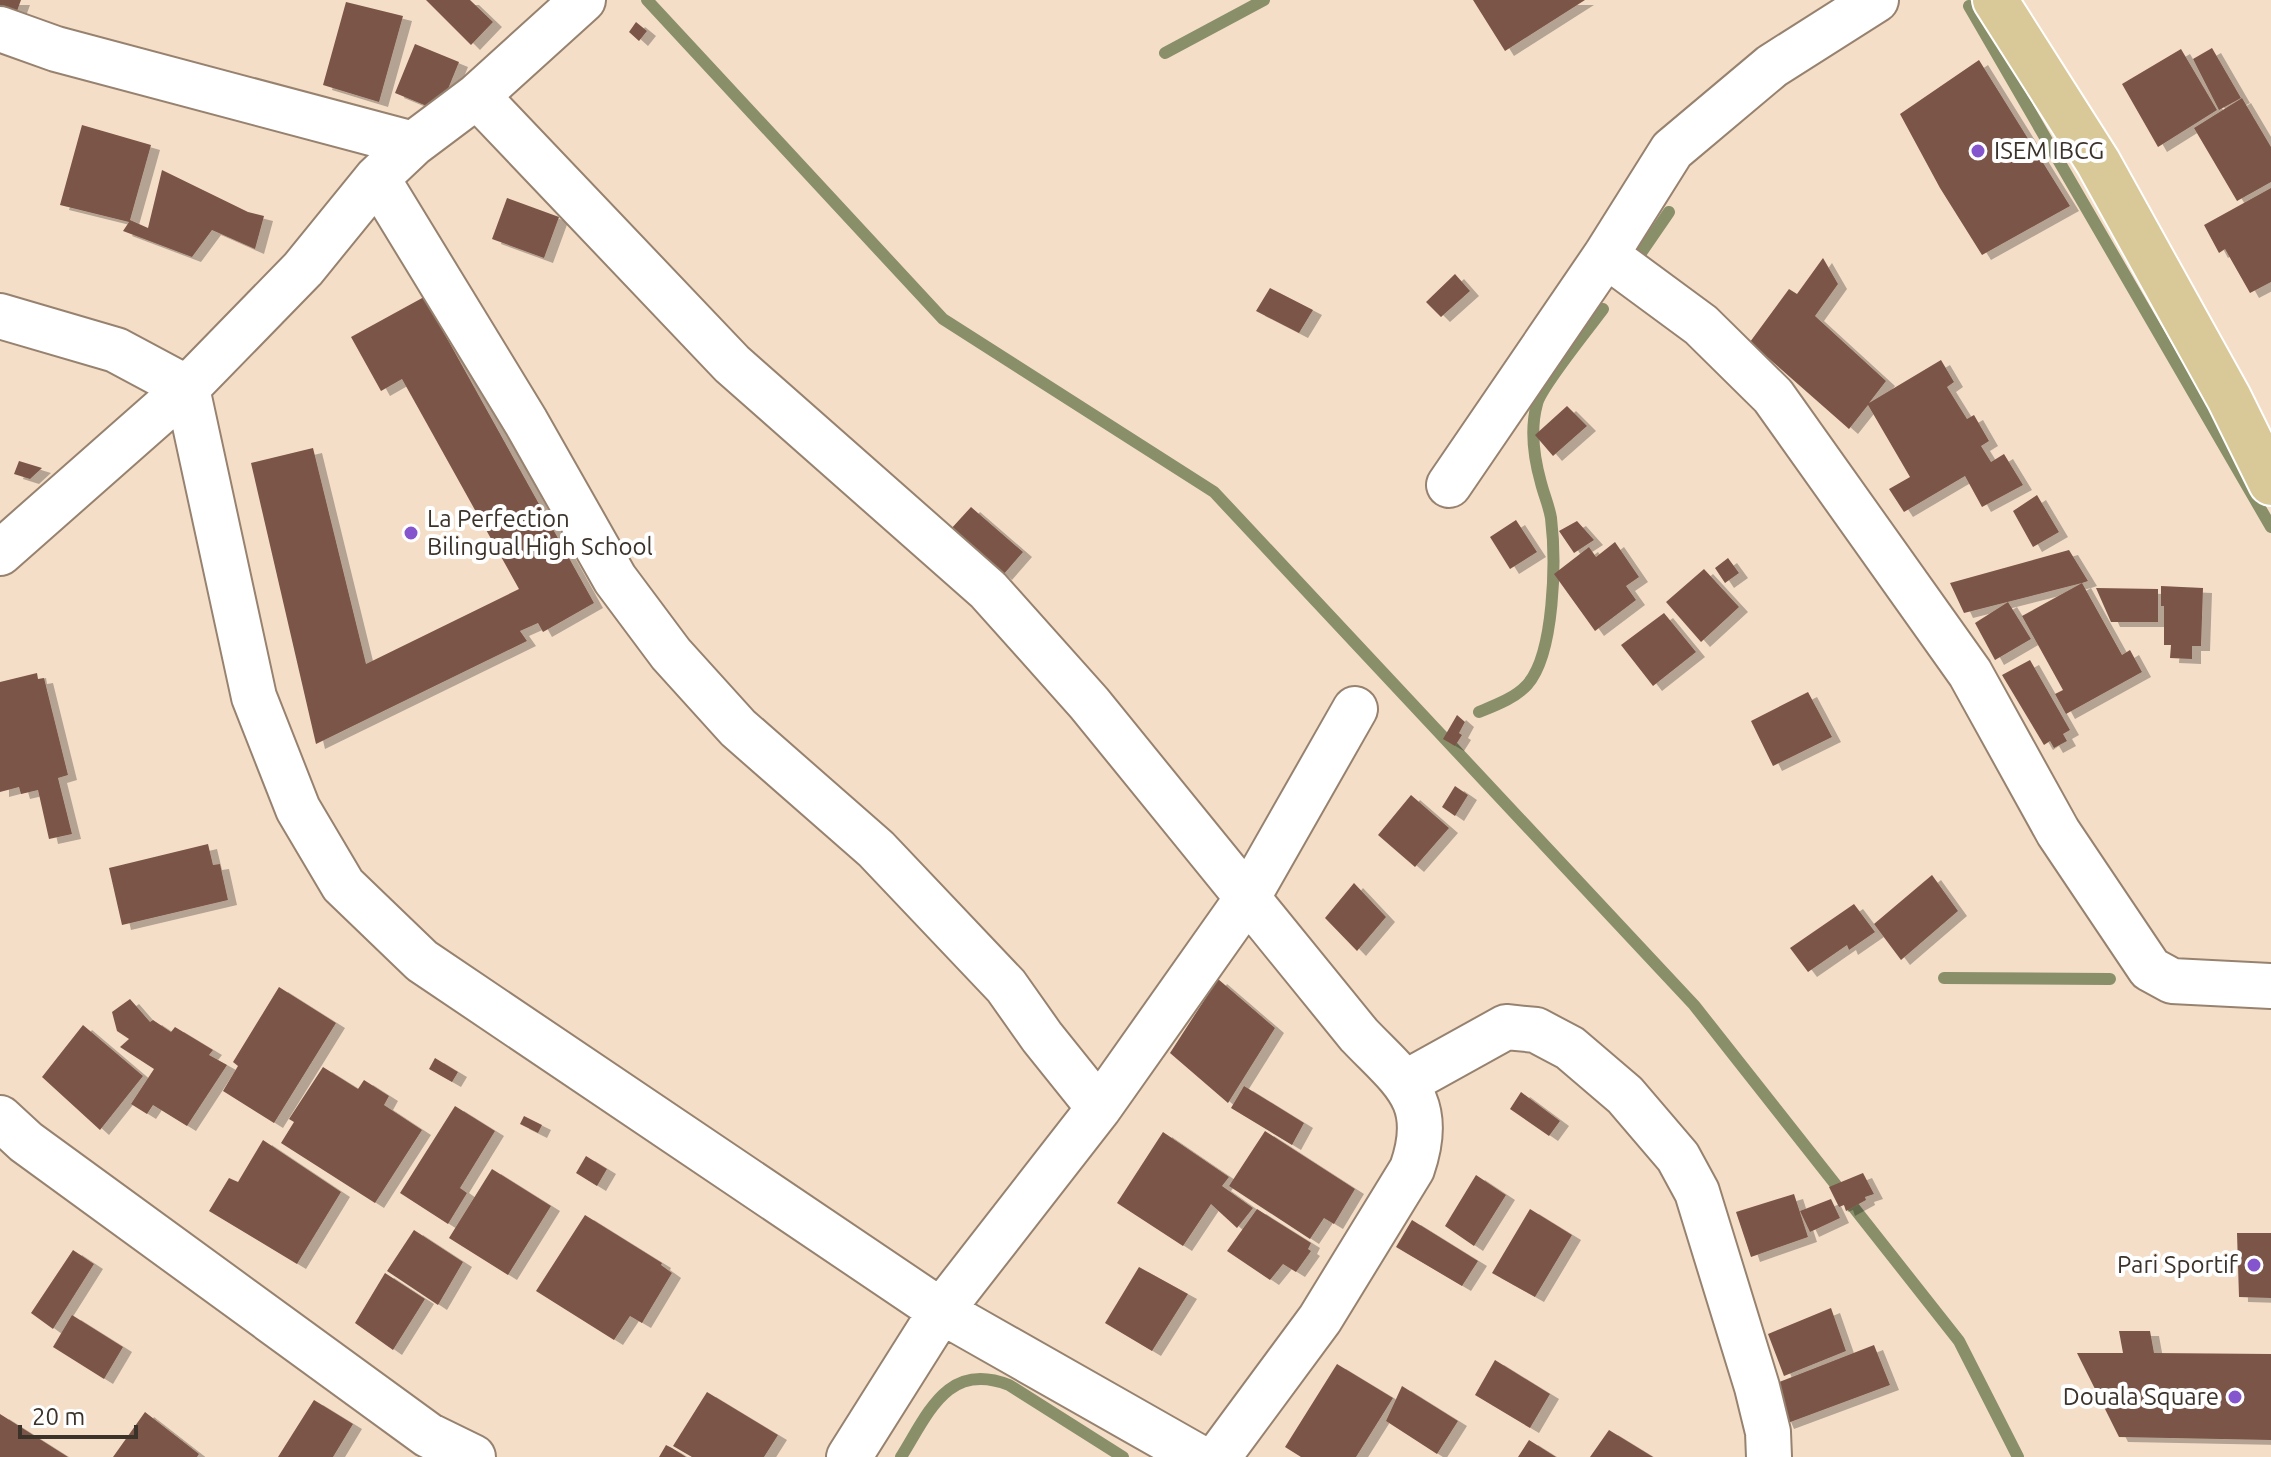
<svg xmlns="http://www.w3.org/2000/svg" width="2271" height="1457" viewBox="0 0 2271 1457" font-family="Ubuntu,sans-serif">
<defs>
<filter id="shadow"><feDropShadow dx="9" dy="5" stdDeviation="0" flood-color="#0004"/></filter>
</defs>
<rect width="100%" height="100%" fill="#f5dec8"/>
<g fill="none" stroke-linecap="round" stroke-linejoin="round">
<path stroke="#898f68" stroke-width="12" d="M647,0l296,319 271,173 480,513 265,336 59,116
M1969,6l302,521
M1165,53l99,-53
M1632,266l37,-54
M1479,712c17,-7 36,-14 48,-27 28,-31 29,-126 24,-167 -2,-12 -7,-23 -10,-35 -7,-25 -11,-54 -4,-79 3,-16 53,-77 66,-95
M1944,978l166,1
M901,1457c28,-45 47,-96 108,-72l114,72"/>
</g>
<path fill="#7b5548" filter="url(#shadow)" d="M0,0h21l-8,22 -13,-5z
M426,0h44l23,22 -22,23z
M1473,0h112l-80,51z
M346,2l57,14 -24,86 -56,-17z
M636,22l11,9 -8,10 -10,-9z
M415,44l44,18 -20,49 -44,-18z
M2212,48l29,50 -22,12 -26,-51z
M2181,49l36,61 -59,37 -36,-63z
M1979,60l91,146 -88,49 -42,-67 -40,-74z
M2242,98l29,49v35l-34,19 -43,-73z
M82,125l69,20 -21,75 18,8 14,-58 86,42 16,4 -9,33 -43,-19 -20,27 -69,-26 6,-9 -69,-17z
M2271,188v94l-21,11 -25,-44 -6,4 -15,-28z
M507,198l52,19 -15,41 -52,-19z
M1823,258l15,26 -23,32 71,65 -17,22 72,-43 13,22 -7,5 20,32 7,-4 15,26 -8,5 10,16 13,-8 19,31 -41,22 -17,-31 -61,36 -15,-23 21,-12 -42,-72 -19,24 -99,-87 39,-53 8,5z
M1455,274l15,17 -29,26 -15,-15z
M1270,288l43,22 -14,23 -43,-22z
M424,297l170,306 -51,29 -5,-9 -18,8 7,10 -211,103 -65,-281 62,-15 53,216 153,-75 -117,-210 -21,12 -30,-54z
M1567,406l20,20 -34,30 -18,-21z
M19,461l23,7 -12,11 -16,-5z
M2037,495l22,37 -26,15 -20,-36z
M971,507l52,45 -20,23 -53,-45z
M1516,520l21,32 -27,17 -20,-32z
M1577,521l17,19 -20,13 -15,-22z
M1615,542l24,35 -13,9 10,14 -41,31 -41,-57 35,-27 7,10z
M2069,550l19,31 -6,2 40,72 8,-5 12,22 -76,42 -11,-20 8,-4 -41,-74 60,-33 -118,30 -14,-30z
M1728,558l11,15 -14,10 -10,-15z
M1704,569l35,38 -38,35 -35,-40z
M2161,586l42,2 -2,58h-9v13l-22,-1 1,-13h-7v-39h-3z
M2096,588l62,1v33h-47z
M2008,602l23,37 -36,21 -20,-37z
M1664,613l32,39 -43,34 -32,-41z
M2030,660l40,70 -7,4 4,7 -13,7 -4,-7 -6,4 -42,-70z
M37,673l1,6 6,-1 24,97 -10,3 14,56 -23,5 -11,-49 -17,4 -2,-7 -19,5v-110z
M1808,692l24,45 -59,29 -22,-45z
M1457,715l8,7 -6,11 3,2 -7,11 -12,-7z
M1455,786l13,9 -13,21 -13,-9z
M1411,795l38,33 -34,39 -37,-32z
M208,844l5,21 7,-1 8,36 -106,25 -13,-57z
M1932,875l26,36 -57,49 -27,-36z
M1354,883l32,34 -29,34 -32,-33z
M1854,904l21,28 -26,18 -2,-5 -39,27 -18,-24z
M1218,979l57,49 -47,75 -58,-50z
M279,987l57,36 -62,100 -51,-32 15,-25 -5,-4z
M130,999l20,23 3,-2 18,12 4,-5 38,23 -4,5 18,10 -40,61 -34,-21 -6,9 -16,-10 23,-35 -34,-22 9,-8 -12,-8 -5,-19z
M83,1025l60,51 -43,54 -58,-53z
M435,1058l23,14 -6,10 -23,-13z
M323,1067l35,22 6,-9 25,16 -5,9 38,25 -47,73 -94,-60 13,-21 -5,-3z
M1244,1086l60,37 -12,22 -61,-37z
M1521,1092l39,29 -11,15 -39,-27z
M455,1106l40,25 -35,57 7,5 -19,31 -48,-31z
M524,1116l18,9 -4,8 -18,-9z
M1265,1131l90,58 -21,35 -10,-6 -14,21 -81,-53z
M1163,1132l66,45 -7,9 31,22 -16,20 -26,-24 -28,42 -66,-43z
M263,1140l78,52 -44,72 -88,-53 20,-33 9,4z
M586,1156l21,13 -10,17 -21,-13z
M492,1169l59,37 -43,69 -59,-37z
M1863,1173l11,21 -9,3 1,3 -20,11 -2,-6 -5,2 -10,-20z
M1476,1175l30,20 -32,51 -29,-20z
M1794,1194l14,43 -57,20 -15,-45z
M1831,1199l9,19 -30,14 -10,-21z
M1257,1209l54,34 -3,6 3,2 -15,21 -13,-8 -13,16 -43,-29z
M1530,1209l42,26 -37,62 -43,-24z
M585,1215l77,48 -1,2 11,8 -30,50 -12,-7 -16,24 -78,-49z
M1412,1220l66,41 -16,25 -66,-39z
M414,1230l49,32 -25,43 -51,-34z
M2237,1233h34v65l-32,-1z
M73,1250l21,14 -41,65 -22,-16z
M1139,1267l49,27 -36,57 -47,-28z
M385,1273l40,26 -32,51 -38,-27z
M1831,1308l15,43 -62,25 -16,-42z
M72,1315l51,32 -19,32 -51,-32z
M2119,1331h31l4,22 117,1v86l-152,-3 -42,-84h46z
M1874,1345l16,40 -105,39 -16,-38z
M1495,1360l55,34 -20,34 -55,-33z
M1337,1364l56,34 -37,59h-55l-16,-10z
M1402,1386l56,35 -21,33 -51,-33z
M707,1392l71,43 -14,22h-72l-19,-11z
M314,1400l39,24 -20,33h-55z
M145,1412l54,42 -2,3h-84z
M0,1414l68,43h-68z
M1609,1430l44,27h-63z
M1529,1440l27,17h-38z
M666,1445l6,3 14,9h-27z"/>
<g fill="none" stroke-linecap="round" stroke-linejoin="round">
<defs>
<path id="minor" d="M0,29l56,20 357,95
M477,96l255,268 256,226 101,113 270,332c44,46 77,65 53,134l-92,150 -102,138
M377,178l149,244 89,157 56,75 67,74 138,121 130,137 36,51 57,71
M1606,255l95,70 72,71 197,277 88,159 92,137 22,12 99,5
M0,316l116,34 71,38 67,309 44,112 45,76 79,76 519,350 257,146
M1449,485l157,-230 66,-105 100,-84 104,-66
M0,553l187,-165 116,-119 74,-91 36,-34 64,-48 106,-96
M1405,1083l101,-56 30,3 34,18 55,47 53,62 19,35 60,195 11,45 1,25
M0,1118l26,24 402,293 45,22
M849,1457l92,-146 158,-203 149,-211 107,-188"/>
<path id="major" d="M1995,0l103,162 131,236 42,85"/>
</defs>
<use href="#minor" stroke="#97826f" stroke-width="48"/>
<use href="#major" stroke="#fff" stroke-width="48"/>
<use href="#minor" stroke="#fff" stroke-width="44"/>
<use href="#major" stroke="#d9c898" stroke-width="44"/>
</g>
<g fill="#8555ce" stroke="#fff" stroke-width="3">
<circle cx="1978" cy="151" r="8"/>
<circle cx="411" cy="533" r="8"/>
<circle cx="2254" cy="1265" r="8"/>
<circle cx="2235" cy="1397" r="8"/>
</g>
<g text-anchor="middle" stroke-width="8" stroke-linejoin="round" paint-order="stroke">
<g font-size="24" fill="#3b322a" stroke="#fff" text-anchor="start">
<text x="1994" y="159">ISEM IBCG</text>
<text x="427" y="527">La Perfection<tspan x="427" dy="28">Bilingual High School</tspan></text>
<text x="2238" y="1273" text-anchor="end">Pari Sportif</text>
<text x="2219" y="1405" text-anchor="end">Douala Square</text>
</g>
</g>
<path d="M20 1425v12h116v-12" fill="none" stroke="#3b322a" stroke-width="4"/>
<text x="32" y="1425" font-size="24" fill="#3b322a" stroke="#ffffff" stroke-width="6" paint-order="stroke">20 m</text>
</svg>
